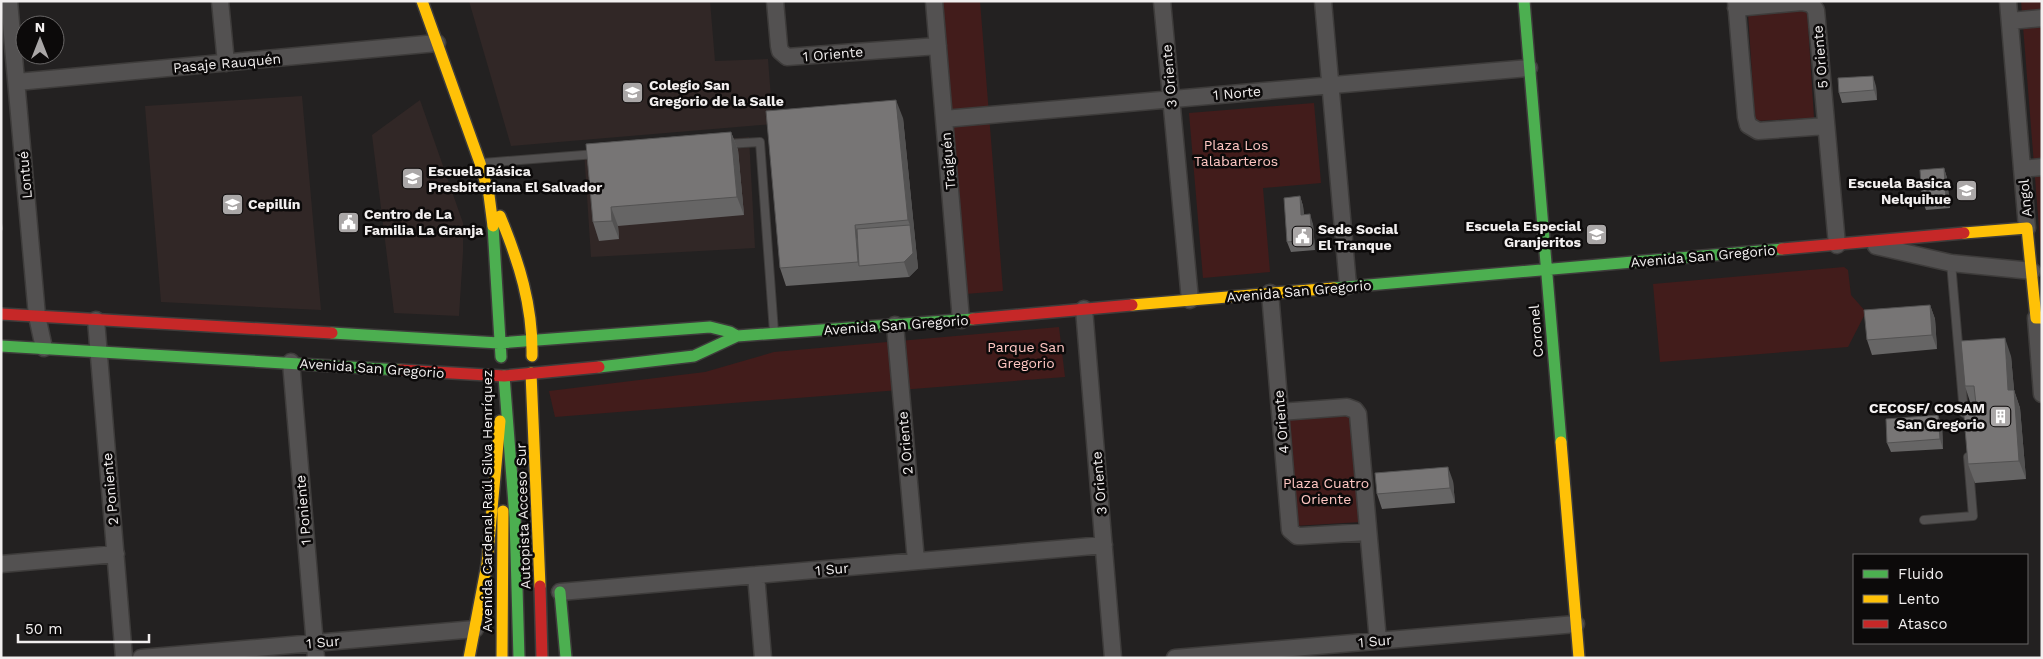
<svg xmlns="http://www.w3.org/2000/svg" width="2043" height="659" viewBox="0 0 2043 659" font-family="'Work Sans',sans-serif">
<rect width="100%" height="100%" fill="#232121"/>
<path fill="#312726" d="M469,1h241l5,60 53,-2 5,65 -262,22z
M302,96l19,214 -160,-8 -16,-196z
M420,100l43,123v29l-4,64 -65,-3 -22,-178z
M749,137l6,111 -164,9 -7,-107z"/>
<path fill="#421c1b" d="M942,1h38l23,290 -38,3z
M2021,1h21v265z
M1807,9l7,109 -59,3 -7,-108z
M1314,103l7,80 -58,5 7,84 -67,6 -14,-165z
M1844,267l4,3 3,25 15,17 -18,35 -188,15 -7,-78z
M1059,327l6,50 -510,40 -6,-26 156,-19 69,-20z
M1346,412l6,6 9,104 -67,4 -6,-110z"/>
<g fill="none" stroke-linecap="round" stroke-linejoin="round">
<defs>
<path id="lane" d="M727,144l33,-2 14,190
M483,163l113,-9
M1951,263l13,150
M1924,520l49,-4 -5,-59"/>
<path id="street" d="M9,1l28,315 7,32
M220,1l6,62
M775,1l4,45 1,5 7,6 151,-11
M934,1l27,319
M1162,1l28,299
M1323,1l25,285
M1736,1l10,116 2,8 10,6 68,-5
M2008,1l19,227
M1736,8l66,-6 9,2 5,6 21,235
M2010,21l32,-3
M17,82l420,-39
M944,119l585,-51
M2022,169l20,-2
M1876,246l75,17 81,8
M1270,293l20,237 7,6h4l67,-4
M1084,309l29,349
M2036,318l6,76
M96,320l28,338
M895,325l21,236
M291,362l25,296
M1280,412l67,-5 8,3 3,4 20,227
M1,564l115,-10
M756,575l7,83
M560,592l544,-47
M141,658l334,-29
M1175,658l401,-34"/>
<path id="fast" d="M1524,1l37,441
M493,226l8,131
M1334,288l448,-39
M332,333l167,10 211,-16 20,5 7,4
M1,346l399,24
M599,367l95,-11 43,-20 236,-17
M504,376l11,141 4,141
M560,592l6,66"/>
<path id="slow" d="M422,1l58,162 9,32 4,31
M500,216c19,46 33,90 32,140
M1964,233l63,-5 9,90h6
M1132,305l202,-17
M531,373l9,213
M1561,442l18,216
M469,658l18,-94 13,-143
M502,658l1,-147"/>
<path id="jam" d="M1782,249l182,-16
M1,314l331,19
M973,319l159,-14
M400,370l104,6 95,-9
M540,586l2,72"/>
</defs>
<use href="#lane" stroke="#3e3c3b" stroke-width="10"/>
<use href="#street" stroke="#3e3c3b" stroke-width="19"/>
<use href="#fast" stroke="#3e3c3b" stroke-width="14"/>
<use href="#slow" stroke="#3e3c3b" stroke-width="14"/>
<use href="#jam" stroke="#3e3c3b" stroke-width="14"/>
<use href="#lane" stroke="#535151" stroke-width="8"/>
<use href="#street" stroke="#535151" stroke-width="16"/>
<use href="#fast" stroke="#4caf50" stroke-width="11"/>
<use href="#slow" stroke="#ffc107" stroke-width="11"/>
<use href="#jam" stroke="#c62828" stroke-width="11"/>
</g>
<path fill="#666565" d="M1876,86l1,14 -35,3 -3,-10z
M903,118l15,150 -9,9 -123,9 -6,-18z
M731,132l7,18 6,65 -126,11 1,13 -20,2 -6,-19 -7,-78z
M1944,168l3,10 3,30 -24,2 -4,-10z
M1300,196l3,10 1,9 9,9 2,26 -24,2 -4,-10z
M1930,305l5,14 2,30 -65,6 -5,-15z
M2011,356l3,34 6,18 6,71 -51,4 -7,-19 3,-59 -6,-19z
M1942,425l1,24 -52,3 -4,-9z
M1453,481l2,22 -73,6 -5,-15z"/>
<path fill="#535252" d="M1873,76l3,10 1,14 -3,-10z
M896,100l7,18 15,150 -9,9 -5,-15 6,-37 -2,-5z
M731,132l7,18 6,65 -7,-18z
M1944,168l3,10 3,30 -4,-9z
M1300,196l3,10 2,19 -4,-10z
M611,207l7,19 1,13 -7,-18z
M1310,214l3,10 2,26 -3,-10z
M1,215l2,16 -2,-4z
M855,225l7,18 -3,23 -1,-4z
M1930,305l5,14 2,30 -5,-14z
M2005,338l6,18 3,34 6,18 6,71 -7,-18 -11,-71z
M1938,415l4,10 1,24 -3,-10z
M1448,467l5,14 2,22 -5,-15z"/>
<path fill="#777575" stroke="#535252" d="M1873,76l1,14 -35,3 -1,-15z
M896,100l12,120 -53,5 3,37 -78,6 -14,-157z
M731,132l6,65 -126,10 1,14 -19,1 -7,-78z
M1944,168l2,31 -24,1 -2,-30z
M1300,196l1,19 9,-1 2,26 -25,2 -3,-44z
M910,225l3,28 -9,9 -45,4 -2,-37z
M1930,305l2,30 -65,5 -3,-30z
M2005,338l3,52h6l5,71 -51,3 -5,-59 13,-1 -2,-18h-9l-4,-45z
M1938,415l2,24 -53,4 -1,-24z
M1448,467l2,21 -73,6 -2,-21z"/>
<defs>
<symbol id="school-square" viewBox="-11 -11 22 22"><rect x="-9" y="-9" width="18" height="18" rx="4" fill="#aaa7a7" stroke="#0c0a0a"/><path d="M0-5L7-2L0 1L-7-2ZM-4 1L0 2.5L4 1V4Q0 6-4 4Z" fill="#fff"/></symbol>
<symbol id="civic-square" viewBox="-11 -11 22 22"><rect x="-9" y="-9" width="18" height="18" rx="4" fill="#aaa7a7" stroke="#0c0a0a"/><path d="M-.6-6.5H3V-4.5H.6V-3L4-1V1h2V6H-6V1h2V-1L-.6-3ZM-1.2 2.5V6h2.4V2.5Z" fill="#fff"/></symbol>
<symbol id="building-square" viewBox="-11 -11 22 22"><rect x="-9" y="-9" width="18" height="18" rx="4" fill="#aaa7a7" stroke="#0c0a0a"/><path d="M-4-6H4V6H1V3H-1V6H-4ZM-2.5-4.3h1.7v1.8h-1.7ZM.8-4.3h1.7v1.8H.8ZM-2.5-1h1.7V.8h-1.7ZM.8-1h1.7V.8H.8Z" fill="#fff"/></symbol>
</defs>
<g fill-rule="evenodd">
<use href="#school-square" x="620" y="80" width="25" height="25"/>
<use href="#school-square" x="400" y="166" width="25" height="25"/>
<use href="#school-square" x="1954" y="178" width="25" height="25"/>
<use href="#school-square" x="220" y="192" width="25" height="25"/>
<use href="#civic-square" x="336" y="210" width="25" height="25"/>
<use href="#school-square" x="1584" y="222" width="25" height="25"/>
<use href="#civic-square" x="1290" y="224" width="25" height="25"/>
<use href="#building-square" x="1988" y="404" width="25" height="25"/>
</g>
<g text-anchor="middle" stroke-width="5" stroke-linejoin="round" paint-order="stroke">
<g font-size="14" fill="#f2efef" stroke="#0c0a0a">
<text transform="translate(833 54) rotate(-5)" y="5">1 Oriente</text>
<text transform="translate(1820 57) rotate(-95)" y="5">5 Oriente</text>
<text transform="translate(227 63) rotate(-5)" y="5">Pasaje Rauquén</text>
<text transform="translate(1169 76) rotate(-95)" y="5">3 Oriente</text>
<text transform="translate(1237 93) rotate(-5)" y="5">1 Norte</text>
<text transform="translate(948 161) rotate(-95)" y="5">Traiguén</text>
<text transform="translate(25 175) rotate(-95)" y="5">Lontué</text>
<text transform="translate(2025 198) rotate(-95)" y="5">Angol</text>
<text transform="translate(1703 256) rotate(-5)" y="5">Avenida San Gregorio</text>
<text transform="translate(1299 291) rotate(-5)" y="5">Avenida San Gregorio</text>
<text transform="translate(896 325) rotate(-4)" y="5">Avenida San Gregorio</text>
<text transform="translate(1536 331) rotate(-95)" y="5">Coronel</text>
<text transform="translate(372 368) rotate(4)" y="5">Avenida San Gregorio</text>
<text transform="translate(1281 422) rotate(-95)" y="5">4 Oriente</text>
<text transform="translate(905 443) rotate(-95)" y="5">2 Oriente</text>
<text transform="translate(1099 483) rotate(-95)" y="5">3 Oriente</text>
<text transform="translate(110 489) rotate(-95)" y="5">2 Poniente</text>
<text transform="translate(487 501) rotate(-90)" y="5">Avenida Cardenal Raúl Silva Henríquez</text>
<text transform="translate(303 510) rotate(-95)" y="5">1 Poniente</text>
<text transform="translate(523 516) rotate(-92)" y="5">Autopista Acceso Sur</text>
<text transform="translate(832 569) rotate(-5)" y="5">1 Sur</text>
<text transform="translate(1375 641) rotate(-5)" y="5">1 Sur</text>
<text transform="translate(323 642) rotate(-5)" y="5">1 Sur</text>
</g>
<g font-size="14" font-weight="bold" fill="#f2efef" stroke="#0c0a0a" text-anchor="start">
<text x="649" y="90">Colegio San<tspan x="649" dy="16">Gregorio de la Salle</tspan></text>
<text x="428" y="176">Escuela Básica<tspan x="428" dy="16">Presbiteriana El Salvador</tspan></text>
<text x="1951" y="188" text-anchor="end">Escuela Basica<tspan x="1951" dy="16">Nelquihue</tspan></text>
<text x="248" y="209">Cepillín</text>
<text x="364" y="219">Centro de La<tspan x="364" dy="16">Familia La Granja</tspan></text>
<text x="1581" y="231" text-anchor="end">Escuela Especial<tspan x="1581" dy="16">Granjeritos</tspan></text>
<text x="1318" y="234">Sede Social<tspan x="1318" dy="16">El Tranque</tspan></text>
<text x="1985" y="413" text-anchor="end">CECOSF/ COSAM<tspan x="1985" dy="16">San Gregorio</tspan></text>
</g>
<g font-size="14" fill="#ffc6c2" stroke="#0c0a0a">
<text x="1236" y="150">Plaza Los<tspan x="1236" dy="16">Talabarteros</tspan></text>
<text x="1026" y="352">Parque San<tspan x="1026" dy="16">Gregorio</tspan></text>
<text x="1326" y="488">Plaza Cuatro<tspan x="1326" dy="16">Oriente</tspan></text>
</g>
</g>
<rect width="2043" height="659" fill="none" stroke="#f2efef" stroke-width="5"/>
<rect x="1853" y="554" width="175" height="90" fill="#0c0a0a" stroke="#686666"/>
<rect x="1863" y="570" width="25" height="8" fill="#4caf50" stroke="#686666"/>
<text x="1898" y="579" font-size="15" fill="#f2efef">Fluido</text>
<rect x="1863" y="595" width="25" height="8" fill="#ffc107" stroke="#686666"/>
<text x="1898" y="604" font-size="15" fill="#f2efef">Lento</text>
<rect x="1863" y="620" width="25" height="8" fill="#c62828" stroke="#686666"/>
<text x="1898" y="629" font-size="15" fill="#f2efef">Atasco</text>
<g transform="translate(40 40)"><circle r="24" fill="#0c0a0a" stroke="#686666"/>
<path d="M0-4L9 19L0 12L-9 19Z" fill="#aaa7a7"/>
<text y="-8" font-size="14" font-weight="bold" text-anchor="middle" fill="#f2efef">N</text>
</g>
<path d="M18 634v8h131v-8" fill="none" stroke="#f2efef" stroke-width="2.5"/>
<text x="25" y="634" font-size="15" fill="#f2efef" stroke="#0c0a0a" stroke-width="4" paint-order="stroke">50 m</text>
</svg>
